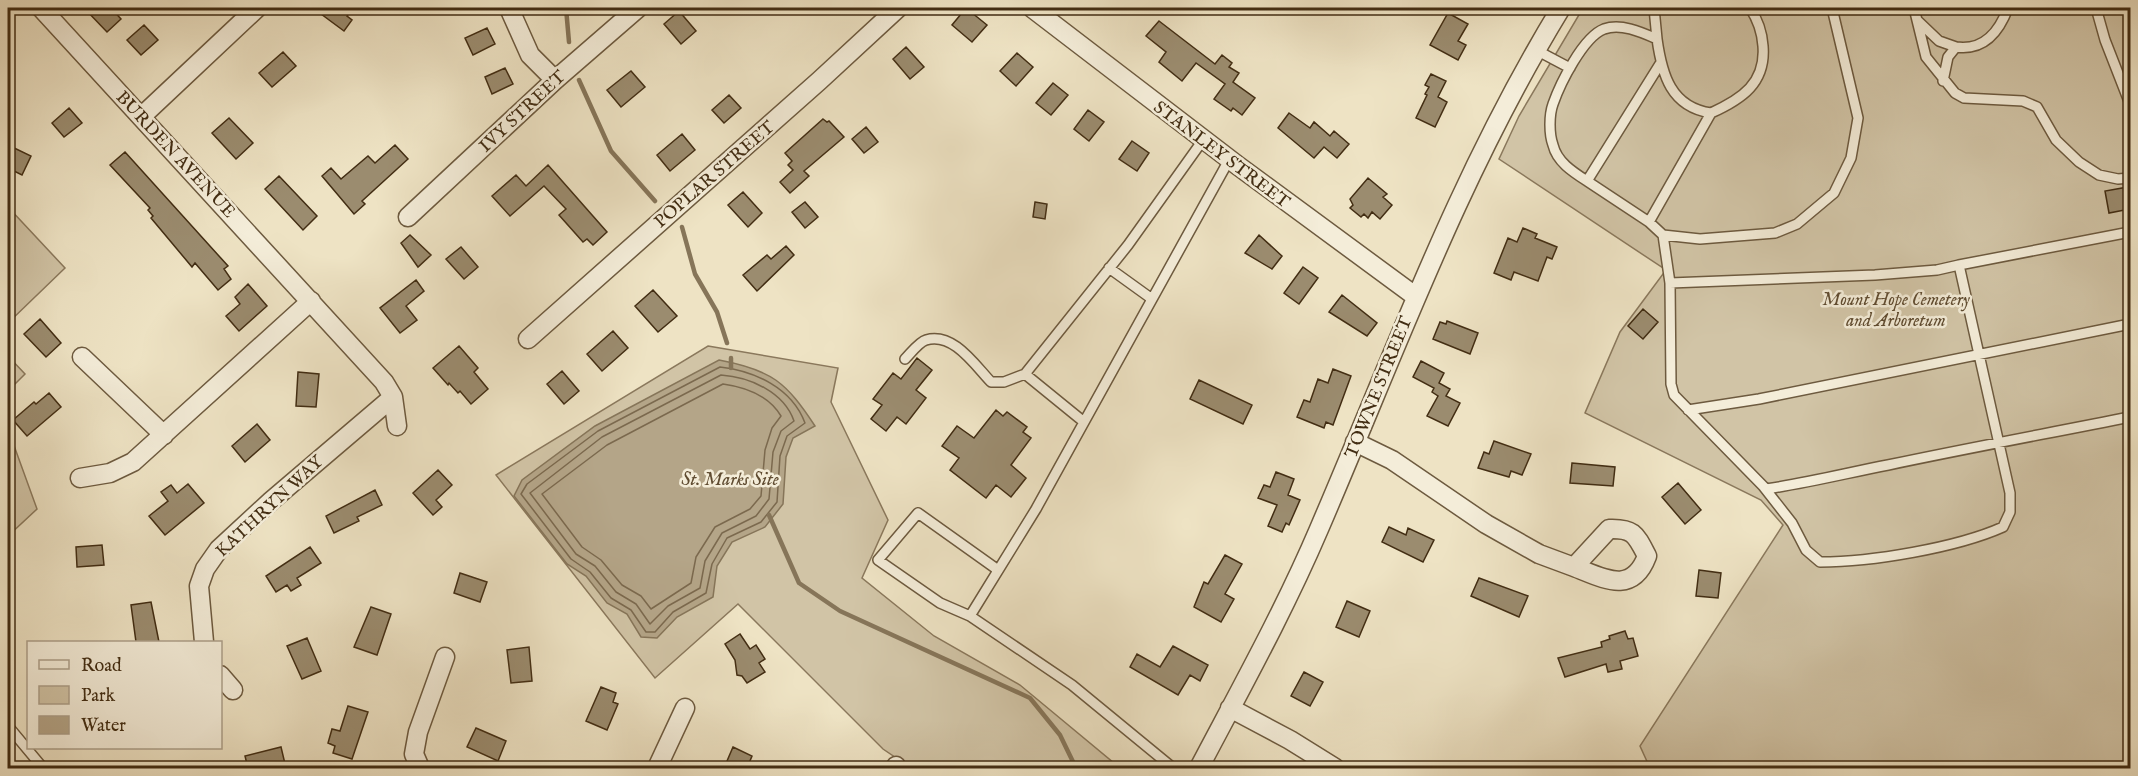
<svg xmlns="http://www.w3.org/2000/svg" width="2138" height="776" viewBox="0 0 2138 776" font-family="'IM FELL English',serif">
<rect width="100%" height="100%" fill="#eee3c4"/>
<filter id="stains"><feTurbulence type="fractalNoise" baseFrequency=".00333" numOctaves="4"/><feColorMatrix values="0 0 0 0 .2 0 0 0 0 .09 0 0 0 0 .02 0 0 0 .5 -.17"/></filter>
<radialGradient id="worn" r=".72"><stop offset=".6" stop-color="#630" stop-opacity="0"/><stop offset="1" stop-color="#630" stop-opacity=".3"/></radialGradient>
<path fill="#d1c4a6" stroke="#8a785c" stroke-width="1.5" d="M1583,8h547v760h-480l-10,-22 143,-221 -22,-25 -176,-87 35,-81 46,-62 -167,-111 20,-43z
M8,207l57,61 -57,55z
M708,346l130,22 -7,34 57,118 -26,58 72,58 86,49 100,83h-209l-28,-19 -145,-145 -83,74 -159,-203z
M8,356l17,18 -17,17z
M8,429l29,80 -29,27z"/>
<path fill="#b4a588" stroke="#867559" stroke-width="1.5" d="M719,360c53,10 67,22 96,66l-22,12 -7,19 -3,47 -18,23 -33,15 -15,24 -4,31 -36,20 -20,21 -16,-1 -14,-23 -20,-11 -21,-27 -19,-12 -53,-68 8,-16 73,-54z"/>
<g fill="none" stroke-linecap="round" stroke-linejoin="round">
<path stroke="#7b694e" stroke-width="1.5" d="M720,367c35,4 72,21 85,56l-18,13 -7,20 -3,46 -16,20 -34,16 -15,26 -6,29 -33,19 -18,20h-9l-15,-22 -20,-12 -21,-26 -19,-13 -50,-65 6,-10 71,-53z
M721,375c29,2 63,17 73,46l-13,10 -8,21 -4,47 -13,17 -34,17 -17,28 -5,27 -32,18 -18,18 -14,-20 -20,-12 -21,-26 -19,-12 -46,-61 72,-56z
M723,384c22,3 46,12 58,32l-9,12 -7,22 -4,46 -11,13 -35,18 -19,30 -5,26 -40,26 -10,-13 -19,-11 -21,-25 -19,-13 -40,-53 65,-49z"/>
<path stroke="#867559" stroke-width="4.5" d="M566,8l3,34
M579,80l32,71 44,50
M682,227l13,47 22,38 10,31
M731,358v10
M769,515l30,68 41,28 190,87 30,37 16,33"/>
</g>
<path fill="#9b8c6f" stroke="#422d13" stroke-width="1.5" d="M84,8h27l10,11 -14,13z
M313,8h40l-6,8 5,4 -8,11z
M966,8l21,17 -15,17 -20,-17z
M679,11l17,20 -15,13 -17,-20z
M1448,13l20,11 -10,17 8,4 -8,15 -28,-15z
M1159,21l56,43 7,-9 10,8 -3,4 10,6 -6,9 22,16 -13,17 -9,-7 -2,3 -17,-12 11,-15 -29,-21 -14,18 -23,-19 7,-10 -20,-16z
M144,25l14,15 -17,15 -14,-15z
M487,28l8,16 -22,11 -8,-17z
M906,47l18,20 -14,12 -17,-20z
M283,52l13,14 -24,21 -13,-14z
M1017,53l16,14 -17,19 -16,-15z
M505,68l8,16 -21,10 -7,-17z
M631,71l14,16 -24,20 -14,-17z
M1431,74l15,7 -8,16 9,5 -12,25 -19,-9 11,-23 -2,-1 4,-7 -4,-2z
M1053,83l15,12 -17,20 -15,-12z
M729,95l12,13 -17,15 -12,-13z
M69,108l13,15 -18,14 -12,-14z
M1088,110l16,12 -15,19 -15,-12z
M1289,113l21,15 4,-6 16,14 4,-5 15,13 -12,14 -13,-11 -10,11 -36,-30z
M229,118l24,25 -17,16 -24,-26z
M823,119l4,3 2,-1 15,16 -40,34 5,5 -19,17 -10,-11 13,-12 -5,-5 4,-4 -7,-8z
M866,127l12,15 -14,11 -12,-14z
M682,134l13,16 -25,21 -13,-16z
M1132,141l17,12 -12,18 -18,-12z
M8,145l23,11 -9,19 -14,-7z
M395,145l13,14 -46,42 3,3 -11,10 -32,-38 9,-8 10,11 27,-23 7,7z
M125,152l103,114 -4,3 7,10 -13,11 -23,-27 -3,4 -41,-49 2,-2 -5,-6 2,-2 -40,-43z
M548,165l59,67 -14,13 -6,-6 -4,3 -24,-27 7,-6 -22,-23 -34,30 -18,-20 24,-21 10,11z
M279,176l38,40 -14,14 -38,-41z
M1368,178l19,16 -4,3 9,8 -12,14 -8,-7 -4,6 -4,-4 -3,3 -11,-9 3,-3 -3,-6z
M2128,187l2,22 -21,4 -4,-22z
M743,192l19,21 -14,14 -20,-22z
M805,202l13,15 -13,11 -13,-16z
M1035,202l12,2 -2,15 -12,-2z
M1523,228l14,6 -2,4 22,9 -5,12 -5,-2 -9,24 -24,-9 -3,8 -17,-7 14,-35 9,4z
M410,235l21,20 -13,12 -17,-24z
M1259,235l23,21 -10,13 -27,-16z
M786,246l8,9 -37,36 -14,-16 24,-20 4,4z
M461,247l17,20 -14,12 -18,-20z
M1303,267l15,11 -19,26 -15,-11z
M416,280l8,11 -18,15 11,14 -17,13 -20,-25z
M248,284l19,22 -28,25 -13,-15 14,-12 -5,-7z
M653,290l24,26 -19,16 -23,-26z
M1342,295l35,28 -10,13 -38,-24z
M1643,309l15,13 -15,17 -15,-13z
M40,319l21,24 -15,14 -22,-23z
M1447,321l31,12 -8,21 -37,-15 7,-17 6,2z
M613,331l15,17 -26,23 -15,-17z
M459,346l19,22 -4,4 14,17 -17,15 -11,-13 -2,2 -9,-10 -1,2 -15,-17z
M917,358l15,12 -16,20 10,8 -20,26 -9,-7 -11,14 -15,-12 11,-14 -9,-6 20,-26 8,6z
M1421,361l23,12 -5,10 11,6 -4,7 14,7 -12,23 -21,-10 11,-20 -6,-4 2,-4 -21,-11z
M1333,369l18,7 -18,49 -7,-3 -2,6 -27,-11 7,-17 6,2 8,-23 10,4z
M562,371l17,20 -15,13 -17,-20z
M298,372l21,2 -3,33 -20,-1z
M1199,380l53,25 -9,19 -53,-25z
M49,393l12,14 -34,29 -14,-16 21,-18 2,2z
M996,410l7,6 4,-4 20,15 -4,5 8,6 -20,27 15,13 -15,19 -15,-12 -10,13 -36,-28 9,-12 -17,-12 15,-20 17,12z
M257,424l13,16 -25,22 -13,-16z
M1494,441l37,13 -9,21 -11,-4 -2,6 -31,-9 6,-16 5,2z
M1572,463l43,4 -2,19 -43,-3z
M438,470l14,15 -16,15 6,7 -9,8 -20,-22z
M1276,472l18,7 -6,16 12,5 -11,25 -3,-2 -4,9 -14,-6 9,-21 -19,-7 6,-13 6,2z
M1678,483l23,27 -16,14 -23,-27z
M188,484l16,19 -39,32 -16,-19 19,-15 -7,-9 10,-7 6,8z
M375,490l7,15 -25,12 2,4 -25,12 -8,-17z
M1389,527l17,8 2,-7 26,12 -11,22 -41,-20z
M102,545l2,20 -27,2 -1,-20z
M310,547l11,16 -24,15 4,7 -10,6 -4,-6 -11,7 -10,-16z
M1225,555l17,9 -17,30 9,5 -13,23 -27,-15 10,-25 4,2z
M1699,570l22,3 -3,25 -22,-2z
M460,573l27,9 -7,20 -26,-9z
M1479,578l49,18 -9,21 -48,-21z
M1347,601l23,10 -11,26 -23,-10z
M151,602l8,40h-23l-5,-37z
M371,607l20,7 -14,41 -23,-8z
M1625,631l3,8 5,-1 5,18 -18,5 2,8 -14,3 -2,-8 -41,13 -7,-19 44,-11 -1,-5 9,-3 -1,-3z
M740,634l10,15 6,-4 9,14 -6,4 6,9 -18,11 -5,-7 -5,-1 -2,-15 -10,-16z
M307,638l14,33 -19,8 -15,-33z
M1173,646l35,19 -8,16 -10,-6 -12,20 -48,-28 7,-13 23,13z
M529,647l3,34 -21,2 -4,-33z
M1304,672l19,10 -13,24 -19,-10z
M601,687l15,6 -3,9 5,2 -11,26 -21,-9z
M348,706l20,6 -16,47 -19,-6 2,-7 -7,-3 4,-14 8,2z
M476,728l30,13 -8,20 -31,-14z
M281,747l5,21h-38l-3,-12z
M733,747l19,9 -5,12h-23z"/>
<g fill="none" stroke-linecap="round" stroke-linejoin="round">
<defs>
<path id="lane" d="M1654,8l3,31
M1914,8l12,49 29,36 9,5 59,3 14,6 19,33 23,22 20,13 19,4 12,-1
M2096,8l9,32 25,64
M1918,21l21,20 17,6 -8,10 -5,24
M1956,47c28,4 43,-15 52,-39
M1536,50l34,18
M1660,64l-73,117 62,41 14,13 7,48
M1711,113c31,-14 55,-30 52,-67 -1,-15 -5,-26 -13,-38
M1587,181c-14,-9 -30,-19 -34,-36 -4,-11 -4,-30 0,-41 7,-20 30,-67 51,-75 17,-6 37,3 53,10 5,36 14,68 54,74l-62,109
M1663,235l37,4 75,-6 22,-9 37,-31 17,-35 7,-40 -26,-110
M1959,265l171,-33
M1109,268l43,31
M905,359c6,-6 14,-17 21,-19 27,-8 48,24 65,42h13l21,-8
M1688,410l71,-11 371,-75
M1084,422l-59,-48 103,-129 75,-105
M1763,486l29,37 14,27 14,12c51,0 136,-14 183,-35l7,-15v-19l-51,-228 -22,5 -62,5 -205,8 1,101 3,11 92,94c41,-6 81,-16 122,-24 80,-17 162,-32 242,-48
M998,570l-80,-57 -40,47 62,43 30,13 102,69 101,83
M970,616l66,-107 193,-349
M8,726l35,42"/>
<path id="street" d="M41,8l343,374 9,15 4,29
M509,8l21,47 25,25
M1032,8l205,157 178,131
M141,117l116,-109
M408,217l147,-137 83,-72
M528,339l291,-258 79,-73
M82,357l82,78
M1355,442l37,18 94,64 53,30 35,13 35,-38c25,-1 27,6 38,27 -15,40 -44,22 -73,11
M80,478l30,-5 23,-11 178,-161
M204,642l-5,-56 6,-17 14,-20 52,-48 122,-104
M220,675l13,15
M1230,708l60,32 45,28
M420,768l-6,-14 4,-22 27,-75
M657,768l28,-60
M895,768l1,-2
M1199,768c41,-78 85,-157 120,-239 77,-179 140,-354 242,-521"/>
</defs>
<use href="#lane" stroke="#6d5a3f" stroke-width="12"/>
<use href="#street" stroke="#6d5a3f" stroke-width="21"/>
<use href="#lane" stroke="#f4edd9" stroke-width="9"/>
<use href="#street" stroke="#f4edd9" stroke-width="18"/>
</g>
<g text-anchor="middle" stroke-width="5" stroke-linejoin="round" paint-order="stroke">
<g font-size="18" fill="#422d13" stroke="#f4edd9">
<text transform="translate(522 111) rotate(-43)" y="6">IVY STREET</text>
<text transform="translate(176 154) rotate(47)" y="6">BURDEN AVENUE</text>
<text transform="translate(1222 154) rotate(37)" y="6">STANLEY STREET</text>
<text transform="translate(714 174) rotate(-41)" y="6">POPLAR STREET</text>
<text transform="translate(1378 387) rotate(-68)" y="6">TOWNE STREET</text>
<text transform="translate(269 506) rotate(-43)" y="6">KATHRYN WAY</text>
</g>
<g font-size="18" font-style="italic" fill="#5f4b30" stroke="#f4edd9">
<text x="1896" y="305">Mount Hope Cemetery<tspan x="1896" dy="21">and Arboretum</tspan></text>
<text x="730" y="485">St. Marks Site</text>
</g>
</g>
<rect width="2138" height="776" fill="none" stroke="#eee3c4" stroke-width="30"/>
<rect x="9" y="9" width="2120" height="758" fill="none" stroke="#422d13" stroke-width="3"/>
<rect x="15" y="15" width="2108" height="746" fill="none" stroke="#422d13" stroke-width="1.5"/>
<rect x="27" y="641" width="195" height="108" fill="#f4edd9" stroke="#ada08a" stroke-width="1.5"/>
<rect x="39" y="660" width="30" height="9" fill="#f4edd9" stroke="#ada08a" stroke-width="1.5"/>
<text x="81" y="671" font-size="18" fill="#422d13">Road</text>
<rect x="39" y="686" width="30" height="18" fill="#d1c4a6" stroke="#ada08a" stroke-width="1.5"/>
<text x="81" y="701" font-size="18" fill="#422d13">Park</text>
<rect x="39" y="716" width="30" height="18" fill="#b4a588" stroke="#ada08a" stroke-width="1.5"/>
<text x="81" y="731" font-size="18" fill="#422d13">Water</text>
<rect width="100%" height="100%" filter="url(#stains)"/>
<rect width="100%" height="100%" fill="url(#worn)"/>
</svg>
